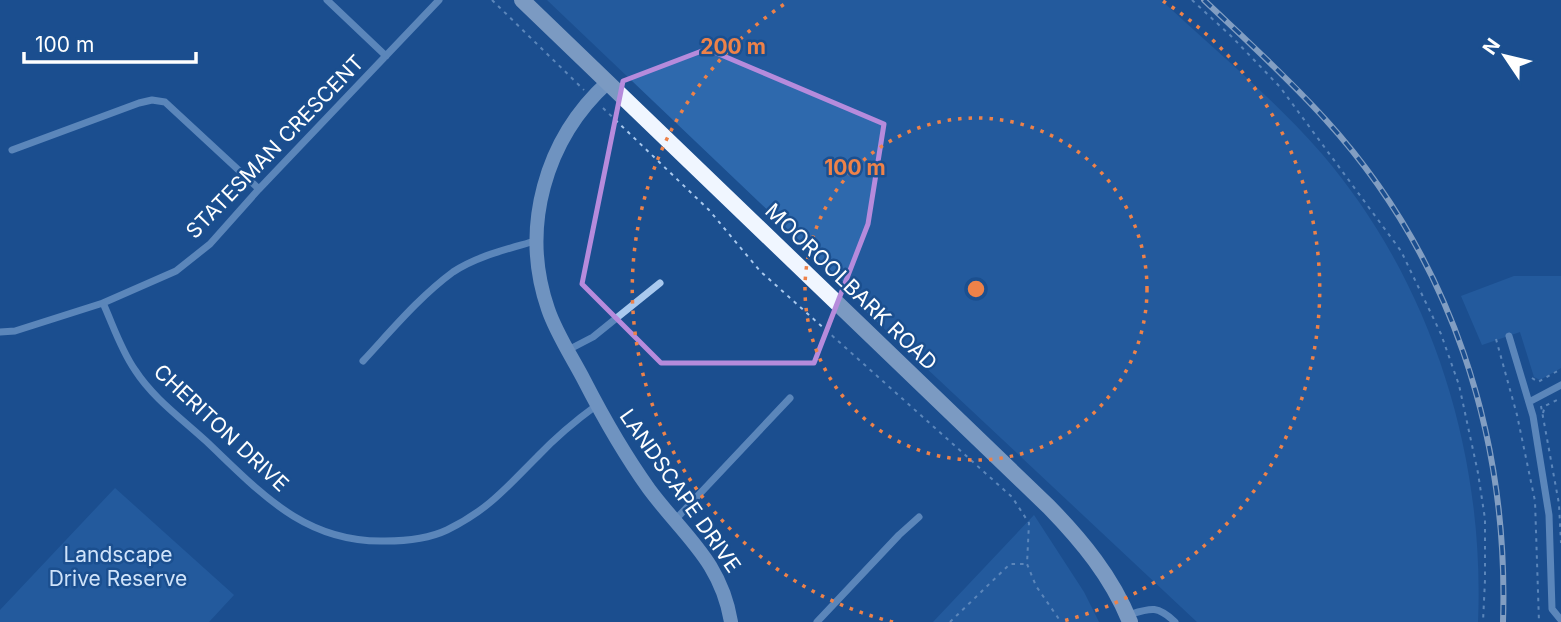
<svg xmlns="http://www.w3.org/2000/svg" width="1561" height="622" viewBox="0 0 1561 622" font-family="Inter,sans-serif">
<rect width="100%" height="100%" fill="#1b4f8f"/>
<path fill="#2e69ad" d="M547,0h614c54,50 112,98 161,154 110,129 163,300 156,468h-281l-338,-317 3,-5z
M1514,276h47v92l-21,12 -6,-3 -14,-45 -38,13 -21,-49z
M115,488l119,107 -25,27h-209v-12z
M1034,515l50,77 15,30h-166z"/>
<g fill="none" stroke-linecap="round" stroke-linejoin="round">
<path stroke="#a9c9ee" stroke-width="2" stroke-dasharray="3.5 5" stroke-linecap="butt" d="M492,0l92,90
M1192,0l39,36 49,51 121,164 40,83 18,51 19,88 7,46v61l-2,42
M603,108l106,102 51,61 252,226 17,26 -2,41 9,22 25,36
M1496,339l21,76 18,86 4,121
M1532,378l6,4 23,-13
M1541,406l18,98 2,39
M1543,413l2,-7 16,-8
M950,622l60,-58h17"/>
<path stroke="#a9c9ee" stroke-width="7" d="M327,0l59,56
M12,150l127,-47 13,-3 13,2 94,87
M103,303c10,22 18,47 32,67 18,28 46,48 71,71 54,51 98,102 179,100 20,0 43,-2 62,-11 41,-20 59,-42 90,-73 18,-19 38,-36 60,-52
M0,332l15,-1 88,-28 73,-32 34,-27 49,-55 180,-189
M1509,336l24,80 16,99 3,94 9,11
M568,350l25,-13 67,-54
M363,361c28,-30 56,-64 90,-89 24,-16 55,-23 82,-31
M1529,402l32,-17
M675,520l115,-122
M1128,615c23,-7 29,-10 47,7
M817,622l82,-87 20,-18"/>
<path stroke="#d6e6fa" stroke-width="14" d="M608,82c-63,57 -88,146 -60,227 8,24 24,48 36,71 19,37 40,74 65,109 35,47 72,72 82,133"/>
<path stroke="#f0f6ff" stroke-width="16" d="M522,0l527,507c33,34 63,70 81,115"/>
<defs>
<path id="rail" d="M1204,0c41,39 83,77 121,119 126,138 184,318 178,503"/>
</defs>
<use href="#rail" stroke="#fff" stroke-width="6"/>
<use href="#rail" stroke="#1b4f8f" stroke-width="3.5" stroke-dasharray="10" stroke-linecap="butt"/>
</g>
<path d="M0 0H1561V622H0ZM707,49l177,75 -16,100 -54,139h-153l-79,-79 41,-203z" fill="#1b4f8f" fill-opacity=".55" fill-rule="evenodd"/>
<path fill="none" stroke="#b68bdc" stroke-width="5" stroke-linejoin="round" d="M707,49l177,75 -16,100 -54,139h-153l-79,-79 41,-203z"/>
<g fill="none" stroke="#ee8249" stroke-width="3.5" stroke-dasharray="3.5 7">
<circle cx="976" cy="289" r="171"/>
<path d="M893 622A343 343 0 0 1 789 1M1163 1A343 343 0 0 1 1059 622"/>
</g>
<g text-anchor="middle" stroke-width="5" stroke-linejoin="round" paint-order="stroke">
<g font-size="21" fill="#fff" stroke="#1b4f8f">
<text transform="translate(275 147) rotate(-46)" y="7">STATESMAN CRESCENT</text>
<text transform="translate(851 287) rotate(44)" y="7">MOOROOLBARK ROAD</text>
<text transform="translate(221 428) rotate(43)" y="7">CHERITON DRIVE</text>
<text transform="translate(680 491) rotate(55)" y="7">LANDSCAPE DRIVE</text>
</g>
<g font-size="21" fill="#cfe3fa" stroke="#1b4f8f">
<text x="118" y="562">Landscape<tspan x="118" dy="24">Drive Reserve</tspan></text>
</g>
</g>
<circle cx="976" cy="289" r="10" fill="#ee8249" stroke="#1b4f8f" stroke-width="3.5"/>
<g font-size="21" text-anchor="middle" font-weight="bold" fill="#ee8249" stroke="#1b4f8f" stroke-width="5" stroke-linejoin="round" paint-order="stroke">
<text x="733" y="54">200 m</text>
<text x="855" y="175">100 m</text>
</g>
<g transform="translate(1505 56) rotate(305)" stroke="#1b4f8f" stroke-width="5" paint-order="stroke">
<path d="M0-5L12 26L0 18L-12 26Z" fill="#ffffff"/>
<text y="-10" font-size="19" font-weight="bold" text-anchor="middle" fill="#ffffff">N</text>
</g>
<path d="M24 52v10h172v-10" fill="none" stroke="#ffffff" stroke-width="3.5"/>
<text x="35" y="52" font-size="21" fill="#ffffff" stroke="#1b4f8f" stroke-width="5" paint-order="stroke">100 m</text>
</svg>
